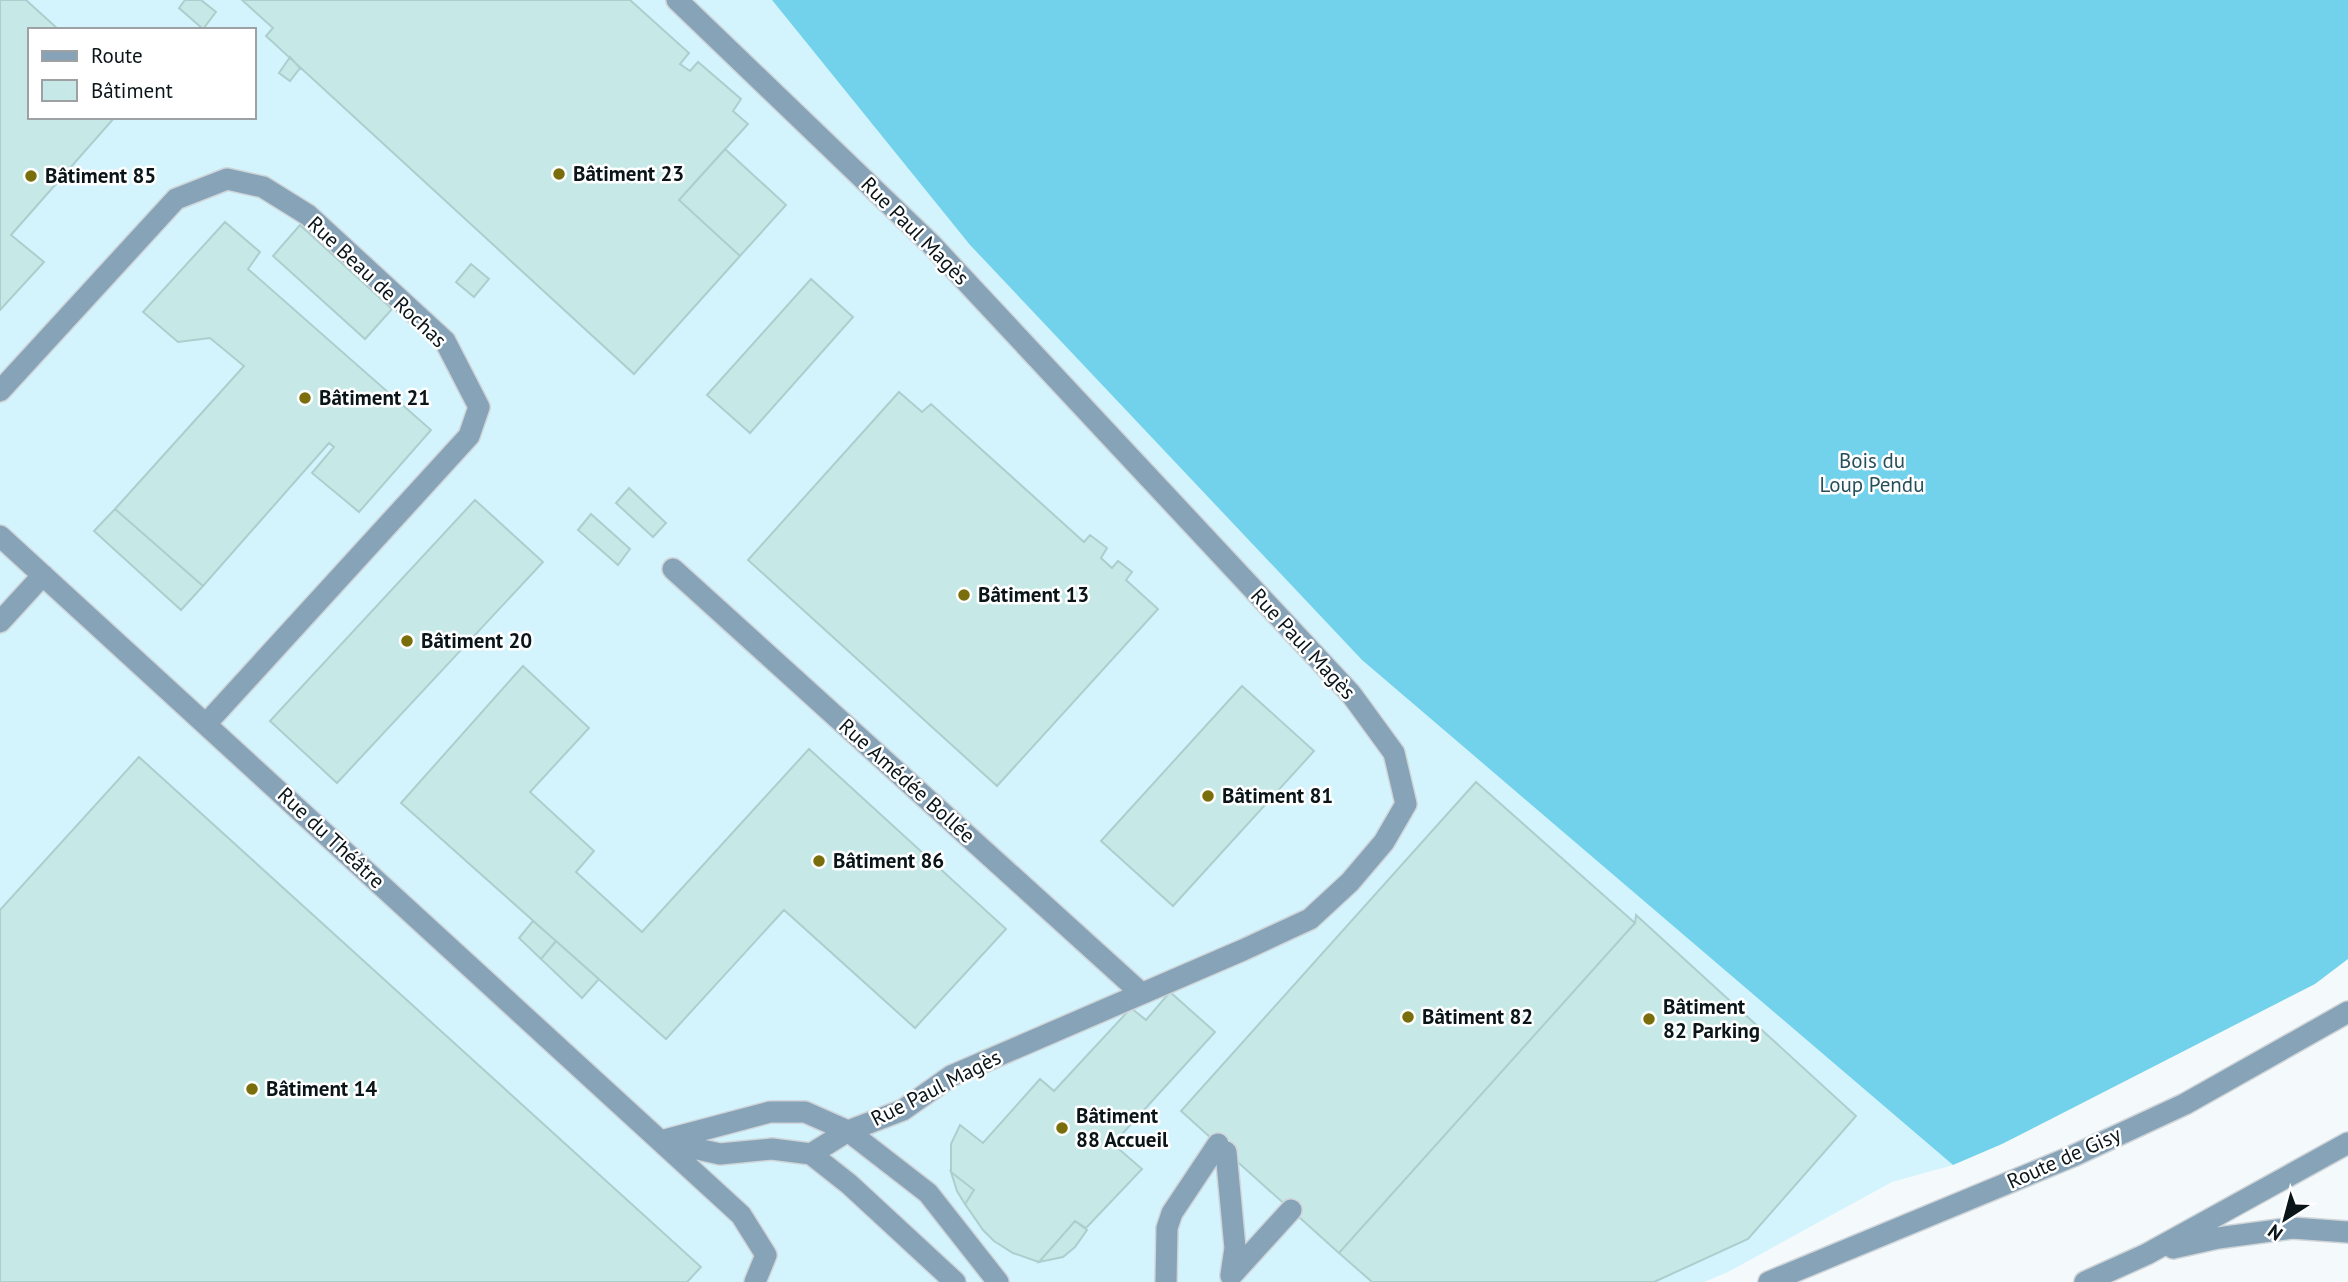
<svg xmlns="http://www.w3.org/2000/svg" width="2348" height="1282" viewBox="0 0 2348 1282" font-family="'PT Sans',sans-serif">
<rect width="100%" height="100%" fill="#f4fafc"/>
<path fill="#d3f4fd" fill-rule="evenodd" d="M0,0h772l198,245 392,415 591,505 -61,17 -164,90 -24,10h-1704zM30,30h224v87h-224z"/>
<path fill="#72d2ec" d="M772,0h1576v959l-33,25 -313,160 -49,21 -591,-505 -392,-415z"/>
<path fill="#c6e9e8" stroke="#accecd" stroke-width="2" d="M0,0h26l33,30h-29v87h85l-104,118 33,27 -44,48z
M185,0h16l15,12 -13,17 -24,-21z
M242,0h388l59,53 -9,11 10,7 8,-9 43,37 -8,12 15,13 -69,76 61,56 -106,118 -368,-338 7,-8z
M290,57l10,11 -10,13 -11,-8z
M725,149l61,56 -46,51 -61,-56z
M225,222l35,30 -12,17 183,161 -72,82 -47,-39 22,-26 -5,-4 -126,143 -88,-77 129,-143 -34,-28 -32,4 -35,-30z
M300,225l92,84 -27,30 -92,-83z
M471,264l18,15 -15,18 -18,-15z
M811,279l42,38 -103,116 -43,-38z
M899,392l23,20 9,-8 153,138 6,-7 17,13 -6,10 11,10 6,-7 14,11 -6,8 32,29 -161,177 -249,-226z
M629,488l37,35 -13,14 -37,-34z
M475,500l68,62 -206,221 -67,-62z
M115,509l88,77 -22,24 -87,-79z
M591,514l39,35 -12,16 -40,-35z
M523,666l66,62 -59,64 64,59 -18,21 66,60 167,-183 197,180 -91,99 -131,-118 -118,129 -265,-236z
M1242,686l72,65 -141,155 -72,-65z
M139,757l562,510 -14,15h-687v-372z
M1476,782l159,141 -296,330 -158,-142z
M1636,915l220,201 -108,123 -94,43h-282l-33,-29 296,-330z
M533,921l23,20 -15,18 -22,-21z
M556,941l43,38 -17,19 -41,-39z
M1170,992l45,40 -102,112 29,25 -56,59 -11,-7 -36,41 -26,-9 -19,-12 -11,-11 -18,-26 9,-14 -23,-18v-28l9,-19 23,18 57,-64 14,12 77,-83 15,12z
M951,1172l23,18 -9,14 -8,-13z
M1075,1221l12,9 -12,17 -12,10 -24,5z"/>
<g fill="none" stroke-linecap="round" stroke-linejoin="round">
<defs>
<path id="minor" d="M677,0l254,244 420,450 43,59 12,51 -22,38 -34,40 -40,37 -67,31 -292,126 -48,34 -55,21 -37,23
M0,391l176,-192 51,-20 36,8 45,28 137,126 34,66 -10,29 -263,288
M0,536l741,679 25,40 -11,27
M673,569l468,424
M0,622l43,-47
M661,1141l109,-29h35l43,19 80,62 70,89
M666,1142l54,12 52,-5 39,5 38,30 106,98
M1226,1152l9,96 -4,27
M2173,1248l45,-10 74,-10 56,4
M1231,1276l60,-66
M1166,1282l1,-54 5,-15 46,-69
M1769,1282l304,-126 112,-52 163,-92
M2085,1282l62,-28 201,-111"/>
</defs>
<use href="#minor" stroke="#cfd5d8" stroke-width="24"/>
<use href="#minor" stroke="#87a3b8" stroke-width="21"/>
</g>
<g fill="#7a6e0c" stroke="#fff" stroke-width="2.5">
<circle cx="559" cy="174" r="7"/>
<circle cx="31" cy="176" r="7"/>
<circle cx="305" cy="398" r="7"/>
<circle cx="964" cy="595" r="7"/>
<circle cx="407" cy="641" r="7"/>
<circle cx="1208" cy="796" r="7"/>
<circle cx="819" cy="861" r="7"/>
<circle cx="1408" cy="1017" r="7"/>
<circle cx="1649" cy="1019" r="7"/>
<circle cx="252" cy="1089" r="7"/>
<circle cx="1062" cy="1128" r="7"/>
</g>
<g text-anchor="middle" stroke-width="5" stroke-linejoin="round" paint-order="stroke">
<g font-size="21" font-weight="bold" fill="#0a1519" stroke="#fff" text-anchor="start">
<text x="573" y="181">Bâtiment 23</text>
<text x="45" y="183">Bâtiment 85</text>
<text x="319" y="405">Bâtiment 21</text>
<text x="978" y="602">Bâtiment 13</text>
<text x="421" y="648">Bâtiment 20</text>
<text x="1222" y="803">Bâtiment 81</text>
<text x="833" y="868">Bâtiment 86</text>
<text x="1663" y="1014">Bâtiment<tspan x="1663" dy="24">82 Parking</tspan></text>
<text x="1422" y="1024">Bâtiment 82</text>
<text x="266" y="1096">Bâtiment 14</text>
<text x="1076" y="1123">Bâtiment<tspan x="1076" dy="24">88 Accueil</tspan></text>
</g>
<g font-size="21" fill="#0a1519" stroke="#fff">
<text transform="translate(915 231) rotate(45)" y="7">Rue Paul Magès</text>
<text transform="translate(377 282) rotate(43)" y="7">Rue Beau de Rochas</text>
<text transform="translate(1303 644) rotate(47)" y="7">Rue Paul Magès</text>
<text transform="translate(907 781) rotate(42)" y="7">Rue Amédée Bollée</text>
<text transform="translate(331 838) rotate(43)" y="7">Rue du Théâtre</text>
<text transform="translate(936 1088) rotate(-27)" y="7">Rue Paul Magès</text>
<text transform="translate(2064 1158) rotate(-24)" y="7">Route de Gisy</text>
</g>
<g font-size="21" fill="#25505b" stroke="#fff">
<text x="1872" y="468">Bois du<tspan x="1872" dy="24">Loup Pendu</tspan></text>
</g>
</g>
<rect x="28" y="28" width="228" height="91" fill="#ffffff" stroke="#9da1a3" stroke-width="2"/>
<rect x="42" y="51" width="35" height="10" fill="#87a3b8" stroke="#9da1a3" stroke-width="2"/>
<text x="91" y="63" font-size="21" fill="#0a1519">Route</text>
<rect x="42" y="80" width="35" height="21" fill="#c6e9e8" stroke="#9da1a3" stroke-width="2"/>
<text x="91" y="98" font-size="21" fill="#0a1519">Bâtiment</text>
<g transform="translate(2285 1219) rotate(216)" stroke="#ffffff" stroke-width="5" paint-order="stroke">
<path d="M0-5L12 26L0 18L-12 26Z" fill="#0a1519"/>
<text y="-10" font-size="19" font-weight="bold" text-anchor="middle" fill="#0a1519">N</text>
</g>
</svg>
